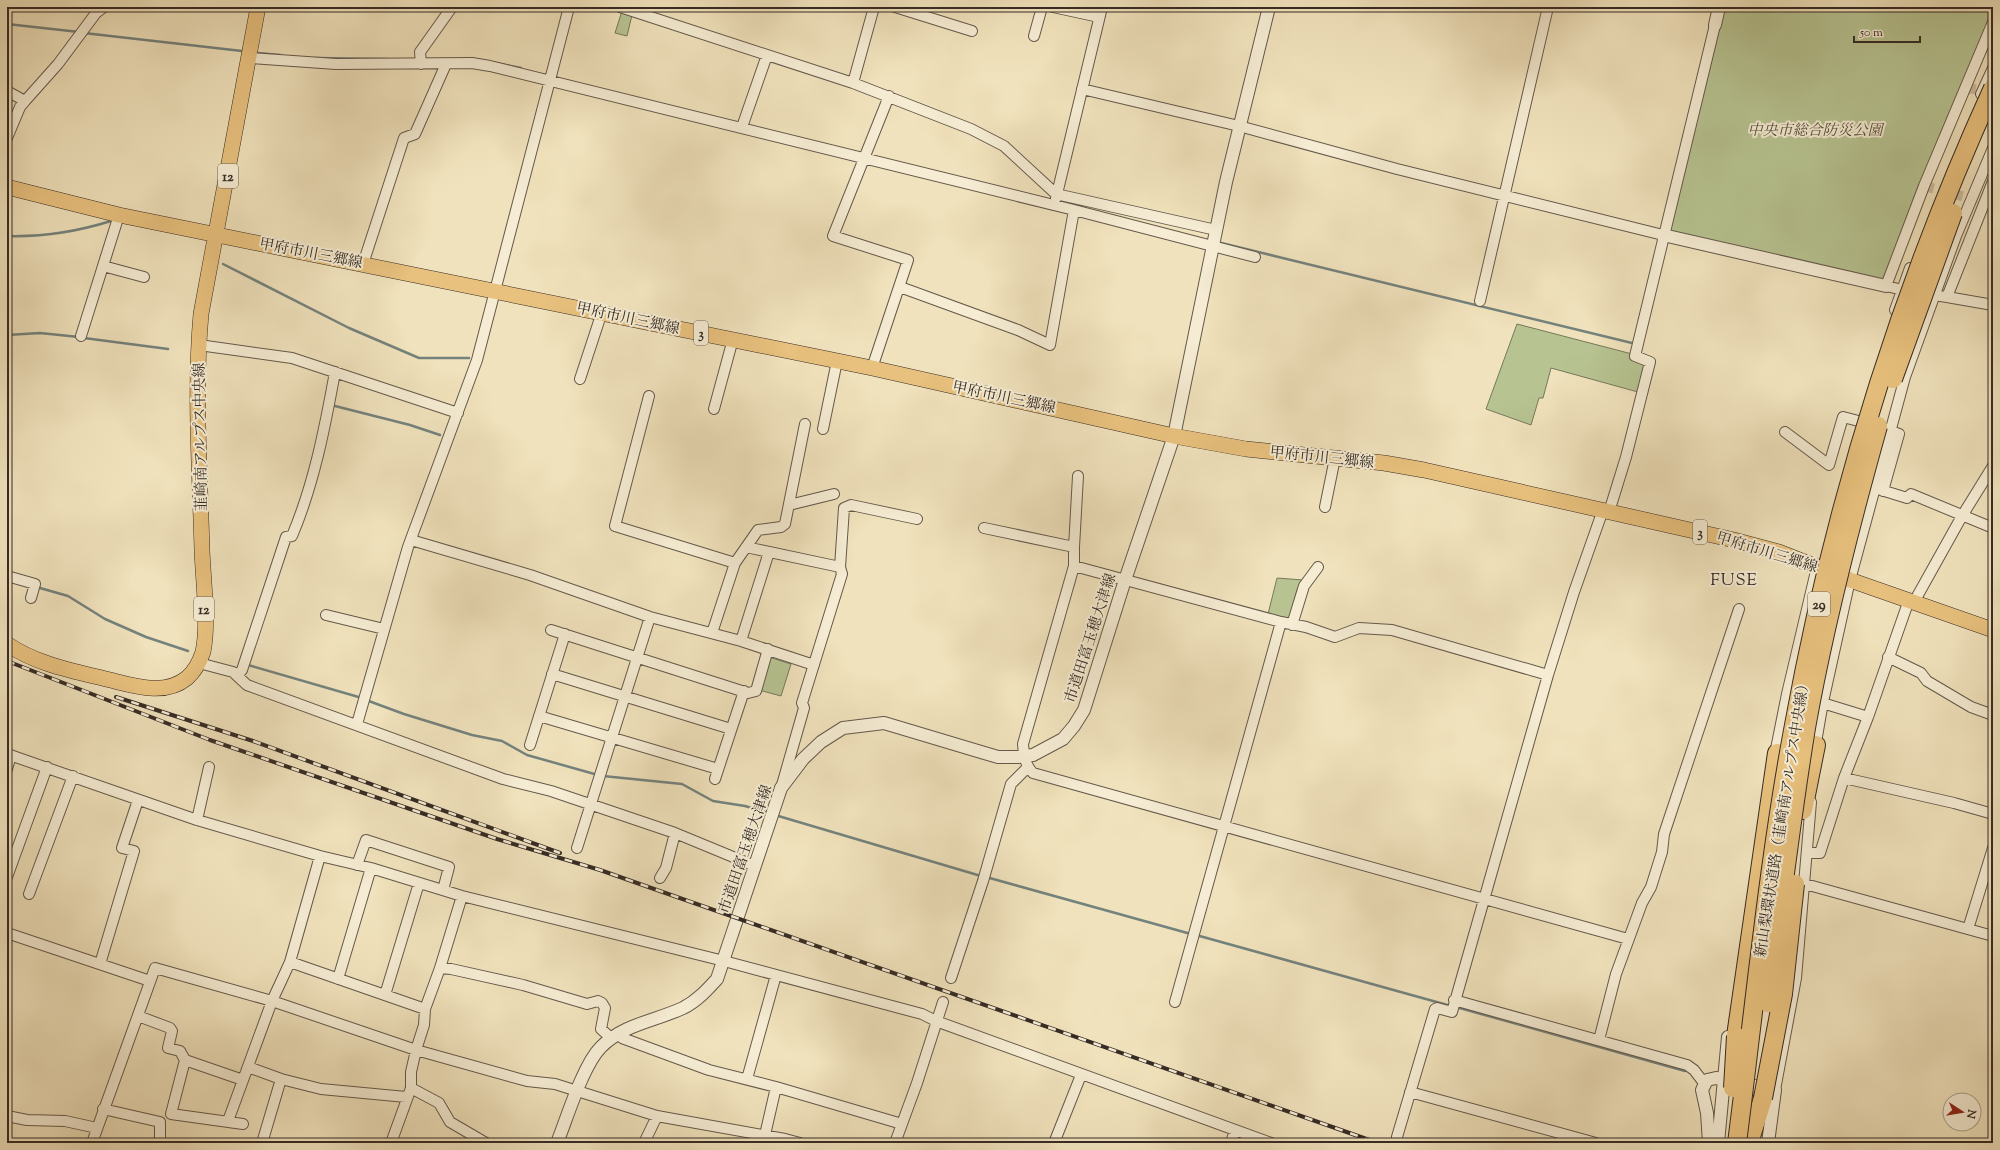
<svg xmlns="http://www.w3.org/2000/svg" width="2000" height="1150" viewBox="0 0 2000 1150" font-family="'Sorts Mill Goudy','Noto Serif JP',serif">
<rect width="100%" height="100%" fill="#f0e2bc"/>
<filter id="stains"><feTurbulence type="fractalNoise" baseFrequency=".005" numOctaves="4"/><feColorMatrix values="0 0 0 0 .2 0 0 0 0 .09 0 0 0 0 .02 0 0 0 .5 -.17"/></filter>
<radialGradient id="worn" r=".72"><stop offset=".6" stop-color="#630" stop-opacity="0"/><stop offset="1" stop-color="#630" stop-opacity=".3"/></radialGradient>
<path fill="#b7c492" stroke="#76785c" d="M1719,7h274v15l-107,264 -223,-51z
M622,11l10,4 -5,21 -12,-3z
M1517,324l115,30 -1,4 14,8 -7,26 -87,-24 -8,30h-4l-8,27 -45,-16z
M1277,578l26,2 -6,10 -8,29 -21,-5z
M769,657l22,7 -10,32 -22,-6z"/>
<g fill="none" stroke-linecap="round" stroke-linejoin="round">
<path stroke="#74827d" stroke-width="2.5" d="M7,24l72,8
M84,33l158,18
M258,53l22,2
M315,58l73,1
M475,59l46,9
M7,236c34,1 72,-5 104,-15
M1217,242l415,101
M223,264l126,64 70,30h50
M7,335l33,-2 39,4
M84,338l84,11
M331,405l79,20 30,10
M40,588l28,8 37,23 41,18 42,14
M248,665l114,33
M366,700l38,14 68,21 30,6 25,14 71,20
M603,776l79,8 31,17 32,5 23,7
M775,815l206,61
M986,877l205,57
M1196,935l255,71
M1456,1007l229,64"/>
<path stroke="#cbbd9e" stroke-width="10" stroke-dasharray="10 5" stroke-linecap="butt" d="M1966,88l24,3
M1924,186l60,16"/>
<defs>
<path id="minor" d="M620,7l233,76 118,46 33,17 52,48 160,36
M895,7l77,24
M1053,7l46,10
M1034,36l8,-29
M249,58l87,6 136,-1 18,3 584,144 -24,135 -32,-15 -118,-43
M421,64l-1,-12 32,-45
M853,83l21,-76
M1082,89l157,37 158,43 266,66
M7,91l18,10 33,-37 38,-51 8,-6
M1981,94l12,-26
M742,127l25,-72
M7,138l13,-31 5,-6
M1993,181l-46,116 46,8
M1056,198l46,-191
M1074,210l181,47
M363,264l41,-126 11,-4 31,-70
M103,266l41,11
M1907,291l-21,-5 38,-100 69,-164
M1927,294l20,3
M1480,301l68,-294
M1895,310l15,-42
M81,336l38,-121
M199,345l93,13 166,55
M872,368l36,-108 -75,-24 56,-140
M580,379l22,-67
M649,396l-34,130 120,37
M714,409l19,-70
M823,429l14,-68
M1785,432l44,33 14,-48 27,7
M1878,489l29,9 4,-4 82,34
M1883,491l16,-57 -14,-5
M789,505l45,-11
M1325,507l10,-49
M1609,512l17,-55 24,-95 -15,-6 80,-331
M984,528l90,19v19
M411,540l119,35 120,42 91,24 73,24
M746,547l94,20
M1074,547l4,-71
M7,576l28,8 -4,14
M1914,602l48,-86 31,-50
M326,615l58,14
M1292,625l12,-39 14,-19
M551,630l197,63 8,-2 12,-42
M712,633l23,-70 23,-33 23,-3 4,-3 20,-100
M741,641l28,-89
M1888,657l33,16 6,8 44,26 22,8
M199,663l34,9 14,13 256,94 48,12 124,42 80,33
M552,674l179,55
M237,675l5,-5 44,-133 6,-1c22,-52 33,-109 43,-164
M1548,675l-156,-45 -33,-2 -24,9 -29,-10 -25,-5 -207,-56 -51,178c1,12 2,21 10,29l595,166
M1816,701l52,16
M539,716l179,53
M357,724l51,-177 69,-187 92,-353
M530,745l35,-111
M1815,748l8,-46 27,-122 55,-203 51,-141 37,-88
M7,754l190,66 123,36 51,12 91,28 262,65 198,53 14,7 335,122
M7,769l4,-14
M1844,778l110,25 39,11
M715,779l29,-88
M782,785l22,-77 -2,-5 40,-129 -2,-7 4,-59 7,-3 66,14
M197,820l12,-53
M577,848l73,-231
M1808,853h12l24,-75 24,-61 41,-117
M357,865l9,-25 83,27 -6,23
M7,877l40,-110
M660,878l6,-10 9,-35
M1805,884l188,52
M29,894l44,-118
M1968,929l25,-81
M7,933l143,48
M290,962l135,47 15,-41 22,-72
M100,964l34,-113 -12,-3 16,-48
M440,968l11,1 72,16 64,19 11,-3 4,2 3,5 -4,21 10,9
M951,978l32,-97 28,-97 17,-17
M338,979l33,-111
M385,995l34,-112
M1454,1000l233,65 7,5 10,13
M1175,1002l106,-380
M138,1016l32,12 2,3 -4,17 12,3 5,9 58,20
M618,1033l4,5 87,32 67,17 126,37
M1599,1040l17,-66 26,-71 9,-16 11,-35 2,-18 75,-225
M185,1060l-14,54 72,10
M248,1067l33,12
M747,1079l29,-104
M411,1088l28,15 11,19 36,21
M1775,1090l21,-112 15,-176
M1410,1092l186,51
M103,1109l57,13v21
M7,1116l20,4 38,1 32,7
M228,1121l44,-120 18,-39 30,-106
M765,1135l11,-48
M1397,1137l38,-128 2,-1 15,4 96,-337 26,-83 29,-82
M92,1143l63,-175 117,33 144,49 111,31 28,3 102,32 128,23 15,4
M262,1143l19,-64 40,10 85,8
M391,1143l20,-55v-16l5,-22 8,-25 1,-16
M644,1143l13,-27
M895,1143l22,-60 26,-81
M1054,1143l27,-68
M1231,1143l4,-13"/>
<path id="tertiary" d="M1715,25l4,-18
M1663,235l223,51
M1775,759l13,-65 30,-127
M557,1143c10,-25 26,-78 44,-96 23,-23 54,-26 82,-39 14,-7 24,-18 34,-29l64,-191 22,-29 18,-17 22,-14 41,-5 97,29 17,5h20l15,-2 30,-16 11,-13 10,-16 41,-130 49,-144 52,-254 43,-175
M1709,1143l-2,-30 -5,-23 5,-10 9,-2 59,12 -7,53
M1718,1143l10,-106"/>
<path id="primary" d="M7,187l112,28 753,153 302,68 72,13 138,14 40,7 310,70 45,12 71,28 143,50
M7,644c29,20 66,27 99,35 26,6 58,18 81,-1 7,-6 13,-17 16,-26 6,-28 0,-73 -1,-102 -2,-77 -8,-159 -1,-236l57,-307"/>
<path id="motorway" d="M1803,810l13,-65
M1736,1036l41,-283
M1749,1143l14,-45"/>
</defs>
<use href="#minor" stroke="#64594b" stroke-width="12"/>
<use href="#tertiary" stroke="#64594b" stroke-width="14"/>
<use href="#primary" stroke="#362b25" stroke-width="16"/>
<use href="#motorway" stroke="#362b25" stroke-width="20"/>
<use href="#minor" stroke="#f5ecd3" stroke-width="10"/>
<use href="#tertiary" stroke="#f5ecd3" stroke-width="12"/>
<use href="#primary" stroke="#e8c17e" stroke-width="15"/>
<use href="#motorway" stroke="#e8c17e" stroke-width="18"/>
<defs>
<path id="rail" d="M7,661l203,79 287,99 103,31 778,273
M116,697l137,44 307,112"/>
</defs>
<use href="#rail" stroke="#362b25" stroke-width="4"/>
<use href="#rail" stroke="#f5ecd3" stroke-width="2.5" stroke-dasharray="8" stroke-linecap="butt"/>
<defs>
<path id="motorway-bridge" d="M1893,379l60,-166
M1768,1003c12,-91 23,-183 38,-275 18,-102 44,-202 72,-302
M1733,1088l3,-52
M1763,1098l20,-104 12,-110
M1737,1143c18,-139 31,-280 57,-418 40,-220 106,-433 199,-637"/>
</defs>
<use href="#motorway-bridge" stroke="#362b25" stroke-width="20" stroke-linecap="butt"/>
<use href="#motorway-bridge" stroke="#e8c17e" stroke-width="18"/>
</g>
<g text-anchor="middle" stroke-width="4" stroke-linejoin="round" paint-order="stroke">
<g fill="#f5ecd3" stroke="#6f6559" stroke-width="1">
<rect x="218" y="164" width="20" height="24" rx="3"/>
<rect x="694" y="321" width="14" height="24" rx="3"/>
<rect x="1693" y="520" width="14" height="24" rx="3"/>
<rect x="1808" y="592" width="22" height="24" rx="3"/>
<rect x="194" y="597" width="20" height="24" rx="3"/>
</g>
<g font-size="14" font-weight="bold" fill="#362b25">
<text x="228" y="181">12</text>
<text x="701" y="338">3</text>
<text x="1700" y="537">3</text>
<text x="1819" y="609">29</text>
<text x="204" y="614">12</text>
</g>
<g font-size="15" font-style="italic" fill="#565140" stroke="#f5ecd3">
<text x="1815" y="135">中央市総合防災公園</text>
</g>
<g font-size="15" fill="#362b25" stroke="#f5ecd3">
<text transform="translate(311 253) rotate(11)" y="5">甲府市川三郷線</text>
<text transform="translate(628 318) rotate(12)" y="5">甲府市川三郷線</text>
<text transform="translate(1004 397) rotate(12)" y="5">甲府市川三郷線</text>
<text transform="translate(200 437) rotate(-91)" y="5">韮崎南アルプス中央線</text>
<text transform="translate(1322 457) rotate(6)" y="5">甲府市川三郷線</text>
<text transform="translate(1767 552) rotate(17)" y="5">甲府市川三郷線</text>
<text transform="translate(1090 638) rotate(-72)" y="5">市道田富玉穂大津線</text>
<text transform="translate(1782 817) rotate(-81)" y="5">新山梨環状道路（韮崎南アルプス中央線）</text>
<text transform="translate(745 849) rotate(-71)" y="5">市道田富玉穂大津線</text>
</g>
<g font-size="17" letter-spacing="1" fill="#362b25" stroke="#f5ecd3">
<text x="1734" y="585">FUSE</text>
</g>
</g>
<rect width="2000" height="1150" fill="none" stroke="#f0e2bc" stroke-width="24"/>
<rect x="8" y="8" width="1984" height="1134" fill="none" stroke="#362b25" stroke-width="2"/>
<rect x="12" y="12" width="1976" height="1126" fill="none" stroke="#362b25"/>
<g transform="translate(1962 1112) rotate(102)"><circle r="19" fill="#f5ecd3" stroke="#a99f8d"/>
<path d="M0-3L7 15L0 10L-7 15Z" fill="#8f2418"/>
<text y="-6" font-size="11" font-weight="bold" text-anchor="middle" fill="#362b25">N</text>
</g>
<path d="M1854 36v6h66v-6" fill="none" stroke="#362b25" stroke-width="2"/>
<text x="1860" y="36" font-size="12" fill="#362b25" stroke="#f5ecd3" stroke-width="3" paint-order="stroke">50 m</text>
<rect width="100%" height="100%" filter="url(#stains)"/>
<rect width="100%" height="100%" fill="url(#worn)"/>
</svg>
